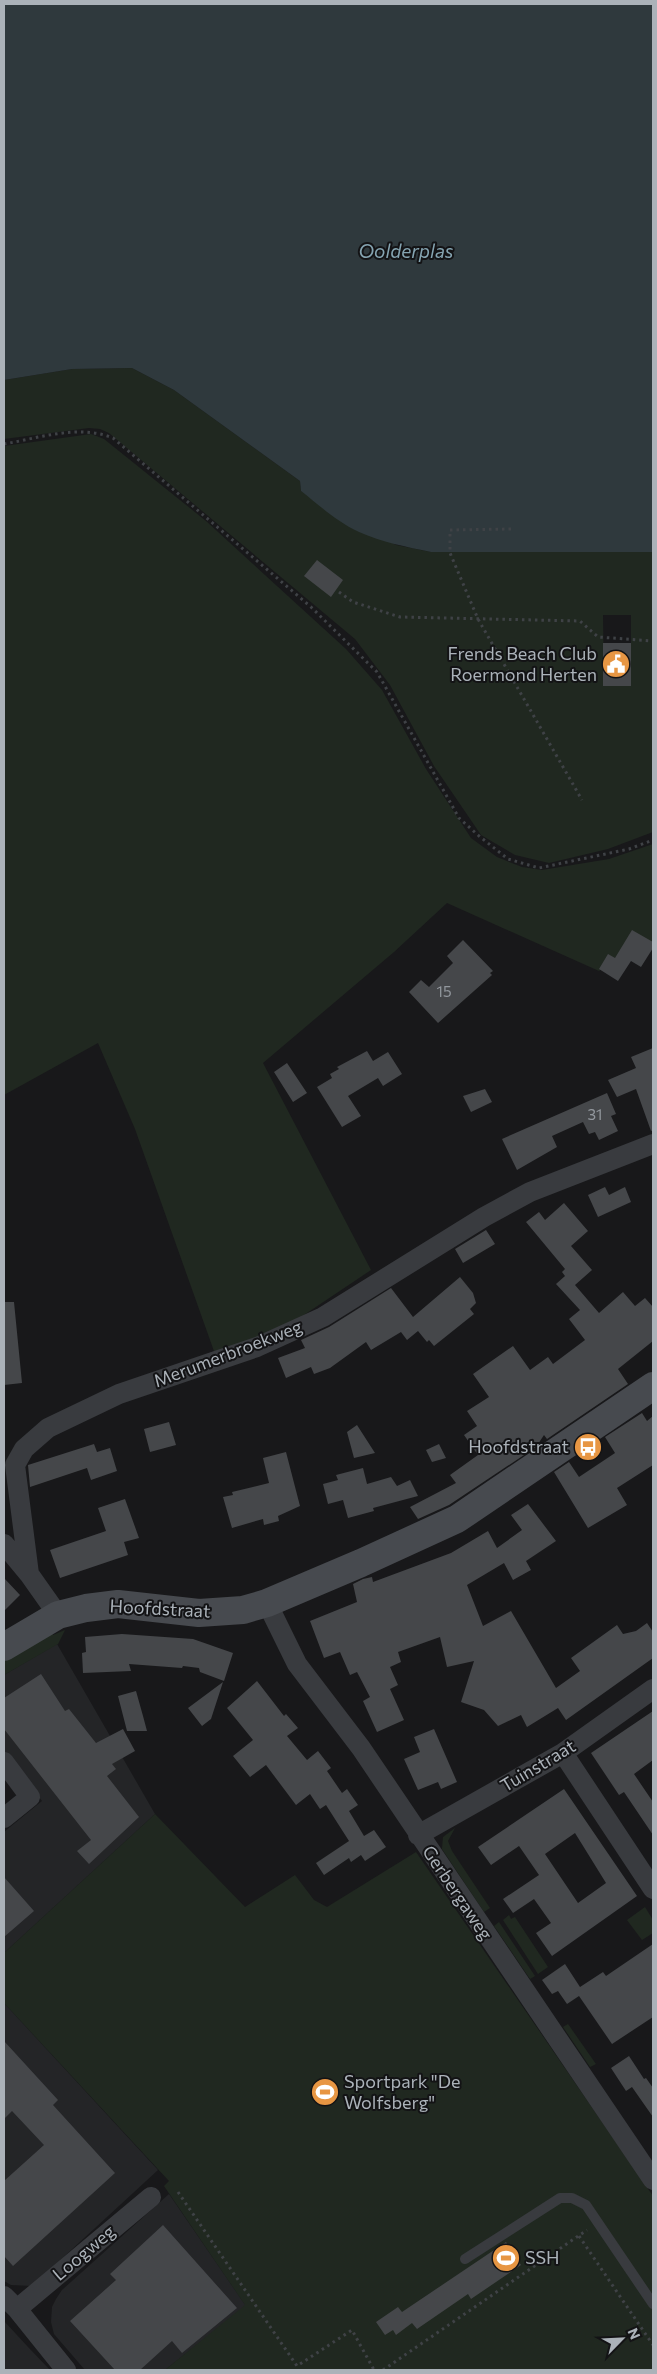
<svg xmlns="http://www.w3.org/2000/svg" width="657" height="2374" viewBox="0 0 657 2374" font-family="Commissioner,sans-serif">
<rect width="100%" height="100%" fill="#18181a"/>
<path fill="#242527" d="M57,1644l98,170 -151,139v-121l38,-31 -38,-49v-77z
M4,2003l154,167 -126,116 -21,-1 -7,-4z
M169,2194l77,112 -81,64h-80l-31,-36 -3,-12 1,-15 4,-8 6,-9z
M4,2321l24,26 22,23h-46z"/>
<path fill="#202820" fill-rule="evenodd" d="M132,368l42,22 126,91 1,10 95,54 35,7h222v280l-45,17 -59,14 -34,-8 -34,-20 -47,-69 -44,-81 -35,-46 -246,-206 -9,-4 -11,-1 -85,11v-59l68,-11zM603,615h28v71h-27z
M91,434l13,5 102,82 140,128 36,41 44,79 45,69 26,19 25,10 20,3 67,-11 44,-15v103l-10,-4 -31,17 -13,11 -152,-68 -53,49 -131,111 108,207 -76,51 -80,33 -80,-225 -37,-86 -94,52v-649z
M65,1630l-7,14 -54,31v-17l48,-26 1,3z
M155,1814l90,93 50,-32 19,25 13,7 89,-55 237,344v174h-488l80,-65 -81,-119 5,-5 -165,-178v-50z
M455,1828l-7,13 4,10 38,57 -6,4 -42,-63 1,-12z
M645,1907l8,13v13l-11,7 -15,-20z
M509,1915l2,4 4,-2 33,50 -10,7 -35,-54z
M499,1922l36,54 -5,3 -36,-53z
M568,2024l28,40 -6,3 -27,-40z"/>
<path fill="#2f393d" d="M4,4h649v548h-222c-25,-5 -49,-10 -72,-20 -22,-10 -40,-27 -58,-41l-1,-10 -126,-91 -42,-22 -60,1 -68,11z"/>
<path fill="#45474a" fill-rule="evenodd" d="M317,560l26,20 -12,17 -27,-21z
M603,643h28v43h-28z
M632,930l21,12v6l-12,19 -10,-6 -13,20 -19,-12 9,-15 7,4z
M463,940l30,31 -3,2 2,2 -54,48 -29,-31 12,-12 8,7 24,-24 -6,-7z
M653,1048v82l-2,1 -15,-42 -19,8 -9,-17 28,-12 -5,-11z
M367,1051l6,10 15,-9 14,22 -19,12 -5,-8 -30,18 13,20 -19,11 -25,-40 15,-9 -2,-4 9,-5 -2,-2z
M287,1063l20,30 -14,9 -19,-30z
M485,1089l7,13 -21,10 -8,-16z
M607,1093l9,21 -5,2 7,15 -19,9 -4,-8 -6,2 -6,-12 -31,14 5,11 -40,23 -15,-31z
M605,1187l4,8 16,-8 6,15 -33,15 -10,-22z
M564,1203l24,28 -17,15 21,24 -17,15 24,28 24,-21 12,14 10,-8 8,9v34l-35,28 10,15 -81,55 -3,-4 -8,12 -87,58 -31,14 -8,-12 46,-24 -6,-8 28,-20 -14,-20 13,-9 -10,-15 22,-14 -16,-23 40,-28 17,24 18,-13 5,7 32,-24 -16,-21 11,-9 -24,-26 9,-8 -3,-4 3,-3 -39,-47 13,-10 6,8z
M486,1230l9,14 -32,19 -8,-14z
M460,1277l13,16 3,10 -6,6 4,5 -40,32 -5,-6 -2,2 -9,-11 -11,9 -6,-8 -30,18 -5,-8 -36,26 -16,6 -3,-7 -25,11 -8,-20 27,-10 -4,-8 28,-13 62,-39 22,29z
M4,1302h10l8,81 -18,2z
M642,1413l5,8 6,-5v49l-36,23 10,17 -39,23 -34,-56 15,-10 10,15 36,-24 -10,-16z
M169,1422l7,23 -26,7 -6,-23z
M357,1425l18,28 -21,5 -7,-26z
M94,1444l3,8 13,-4 7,23 -26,9 -4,-12 -57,19 -2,-22z
M439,1444l7,14 -14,4 -6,-12z
M286,1452l14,54 -22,10 1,5 -15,4 -1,-6 -31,9 -9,-31 10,-2 -1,-3 37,-9 -6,-25z
M363,1468l4,16 24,-7 6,9 13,-6 8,16 -45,12 1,3 -26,7 -5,-18 -15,4 -5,-20 15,-4 -2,-5z
M125,1499l14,39 -15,4 4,13 -68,23 -10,-28 56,-19 -8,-23z
M528,1504l28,37 -30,20 5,9 -18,10 -9,-17 -37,22 16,41 28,-15 45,77 24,-17 -9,-13 46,-33 6,9 13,-3 11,-8 6,9v26l-87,62 -8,-12 -31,19 -6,-12 -23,11 -14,-16 -23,-8 13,-41 -27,6 -7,-30 -42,15 3,10 -11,5 8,18 -8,4 14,31 -27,12 -14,-31 7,-4 -13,-25 -7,3 -10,-23 -16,6 -14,-37 47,-19 -4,-18 10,-5 9,-2 1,5 78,-29 37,-22 9,17 25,-18 -11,-15z
M4,1578l16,17 -16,16z
M122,1634l71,5 40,14 -9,28 -24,-9 -1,-4 -16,-2 -1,2 -53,-4 2,7 -48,2 -1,-20 4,-1 -1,-15z
M41,1674l24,37 4,-2 27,34 27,-14 12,22 -23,13 4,5 -9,7 32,41 -50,47 -12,-13 14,-11 -87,-111v-31z
M257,1681l27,35 2,-2 12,14 -11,8 20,24 11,-9 13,17 -4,3 15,22 5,-4 11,16 -9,6 15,25 10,-6 12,17 -21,14 -4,-6 -10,7 -2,-4 -25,17 -8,-12 33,-22 -23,-36 -6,4 -10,-15 -14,11 -30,-40 -16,12 -17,-21 20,-16 -26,-32z
M223,1682l-12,37 -9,7 -14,-18z
M136,1691l7,25 4,15h-20l-9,-35z
M653,1711v49l-19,14 19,28v33l-29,-43 -5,3 -28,-42z
M434,1729l23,53 -16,7 -3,-7 -20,8 -14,-31 16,-7 -6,-15z
M564,1789l73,107 -85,60 -16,-23 15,-10 -17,-24 -21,14 -10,-14 36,-24 -20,-29 -28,19 -13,-18zM575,1833l31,50 -28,20 -33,-49z
M4,1877l30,34 -30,26z
M653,1944v73l-41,27 -33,-48 -12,8 -9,-13 -6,3 -10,-14 23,-16 15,23 23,-15 3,4z
M4,2041l54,59 -5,5 62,68 -102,93 -9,-10v-75l40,-36 -32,-34 -8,8z
M629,2056l15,23 2,-1 7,10v29l-21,-30 -6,4 -15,-23z
M163,2225l74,83 -55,45 -10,-12 -32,29h-25l-45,-49 46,-41 -6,-6z
M506,2242l15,23 -50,34 -3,-5 -51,35 -5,-6 -16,12 -3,-5 -8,5 -9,-13 22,-15 4,5z"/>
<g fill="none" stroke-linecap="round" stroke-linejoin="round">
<path stroke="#3f4246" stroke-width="3" stroke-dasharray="2.5 4" stroke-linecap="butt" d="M4,444c35,-6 75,-20 109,-6l198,169 66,65 82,146 20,18 29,23 31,9 90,-19 24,-9
M511,529l-61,1v23l28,66 104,181
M339,592l14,10 47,15 180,4 18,16 55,4
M178,2192l119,174 55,-36 22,40
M579,2236l74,109
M383,2370l204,-140"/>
<path stroke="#393b3f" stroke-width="10" d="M465,2259l95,-61h12l14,7 67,99"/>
<path stroke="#393b3f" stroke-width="20" d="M4,1544l25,30 29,41
M29,1574l-14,-109 9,-16 24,-21 71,-34 138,-47 66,-30 161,-100 46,-25 123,-48
M267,1603l30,61 64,84 292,432
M563,1753l90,136
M4,1762l26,35 -26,21
M418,1835l145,-82 90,-64
M4,2296l13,13 49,61
M17,2309l134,-112"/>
<path stroke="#474a4f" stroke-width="28" d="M4,1647l54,-32 28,-7 32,-4 81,9 44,-3 24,-7 94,-40 96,-44 196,-133"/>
</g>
<defs>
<symbol id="civic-disc" viewBox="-11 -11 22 22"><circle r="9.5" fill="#e79643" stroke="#131315"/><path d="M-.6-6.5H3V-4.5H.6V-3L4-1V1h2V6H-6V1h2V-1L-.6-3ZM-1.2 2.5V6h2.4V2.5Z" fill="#fff"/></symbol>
<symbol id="bus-disc" viewBox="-11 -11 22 22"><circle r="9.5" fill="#e79643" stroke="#131315"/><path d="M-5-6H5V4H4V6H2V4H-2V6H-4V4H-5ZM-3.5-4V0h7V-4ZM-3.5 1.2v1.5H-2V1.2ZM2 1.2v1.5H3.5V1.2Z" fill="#fff"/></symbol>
<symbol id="stadium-disc" viewBox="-11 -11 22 22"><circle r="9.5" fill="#e79643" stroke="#131315"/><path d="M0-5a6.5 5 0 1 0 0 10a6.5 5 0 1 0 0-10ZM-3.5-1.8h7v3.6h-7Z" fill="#fff"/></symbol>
</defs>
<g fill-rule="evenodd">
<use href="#civic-disc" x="600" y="648" width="32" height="32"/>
<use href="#bus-disc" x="572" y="1431" width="32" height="32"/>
<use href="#stadium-disc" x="309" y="2076" width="32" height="32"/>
<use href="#stadium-disc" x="490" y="2242" width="32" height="32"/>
</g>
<g text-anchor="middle" stroke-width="4" stroke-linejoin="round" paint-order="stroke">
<g font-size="15" fill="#92979d">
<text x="444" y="997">15</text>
<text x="595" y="1120">31</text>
</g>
<g font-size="18" fill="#abb2b9" stroke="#131315" text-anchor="end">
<text x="597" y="660">Frends Beach Club<tspan x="597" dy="21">Roermond Herten</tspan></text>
<text x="569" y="1453">Hoofdstraat</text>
<text x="344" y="2088" text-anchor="start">Sportpark "De<tspan x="344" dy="21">Wolfsberg"</tspan></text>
<text x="525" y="2264" text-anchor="start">SSH</text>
</g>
<g font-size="18" fill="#abb2b9" stroke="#131315">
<text transform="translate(228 1354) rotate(-21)" y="6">Merumerbroekweg</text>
<text transform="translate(160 1609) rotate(3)" y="6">Hoofdstraat</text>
<text transform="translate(538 1766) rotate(-31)" y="6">Tuinstraat</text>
<text transform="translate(457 1893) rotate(56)" y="6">Gerbergaweg</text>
<text transform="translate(84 2253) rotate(-40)" y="6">Loogweg</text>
</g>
<g font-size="19" font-style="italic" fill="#85a4b1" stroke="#131315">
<text x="406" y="258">Oolderplas</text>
</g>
</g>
<rect width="657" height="2374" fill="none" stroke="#abb2b9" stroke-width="10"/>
<g transform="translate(622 2339) rotate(66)" stroke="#131315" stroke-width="4" paint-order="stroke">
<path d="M0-4L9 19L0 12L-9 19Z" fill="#abb2b9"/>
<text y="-8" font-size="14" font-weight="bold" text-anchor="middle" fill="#abb2b9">N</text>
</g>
</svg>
